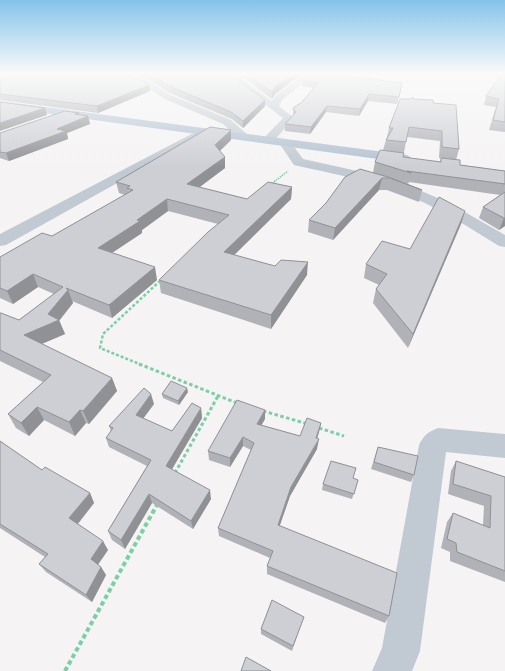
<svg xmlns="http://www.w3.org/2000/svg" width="505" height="671" viewBox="0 0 505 671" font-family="'Asap Condensed',sans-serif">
<rect width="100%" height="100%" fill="#f5f3f3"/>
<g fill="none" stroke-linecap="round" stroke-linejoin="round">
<path stroke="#7ad0a6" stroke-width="1.5" stroke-dasharray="1.5 1" stroke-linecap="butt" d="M274,182l14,-11"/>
<path stroke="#7ad0a6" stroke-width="2" stroke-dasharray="2 1.5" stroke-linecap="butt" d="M272,184l3,-3"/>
<path stroke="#7ad0a6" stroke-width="2.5" stroke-dasharray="3 2" stroke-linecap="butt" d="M142,365l-42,-17 3,-14 58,-54"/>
<path stroke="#7ad0a6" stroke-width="3" stroke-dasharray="3.5 2.5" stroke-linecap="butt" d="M139,364l98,39
M263,411l45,13
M319,428l25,8
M175,473l43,-77"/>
<path stroke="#7ad0a6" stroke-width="4" stroke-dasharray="4.5 3" stroke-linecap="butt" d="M65,671l93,-168"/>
<path fill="#c1cad2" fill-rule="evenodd" d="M97,73h16l36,8 22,14 60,25 18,16 -6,3 -4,-1 -16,-14 -58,-25 -22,-14z
M224,73h10l38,28 4,-6 30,-22h10l-33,26 -4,7 15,12 -22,25 -4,1 -6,-4 21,-22z
M203,128l4,1 2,2 -2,2 -201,112 -6,1v-12z
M285,139l4,1 14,19 68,15 39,12 39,17 56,32v12l-6,-1c-32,-20 -65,-41 -100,-54 -34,-13 -70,-19 -105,-27l-15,-22z
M438,428l67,6v24l-59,-6 -26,199 -8,20h-40l10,-23 37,-203c5,-10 9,-13 19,-17z"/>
<path fill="#b3c2d1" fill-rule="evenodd" d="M0,101l407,54 6,4 -6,4 -407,-56z"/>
</g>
<path fill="#b0b2b7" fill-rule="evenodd" d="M0,73l150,18 -52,22 -98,-13z
M121,73h108l36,33 -22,22 -11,-9 -60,-25 -23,-14z
M237,73h66l-28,21 -3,5z
M505,73v59l-16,-2 7,-23 -12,-2 2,-9z
M349,76l52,14 -4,14 -29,-3 -9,15 -33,-4 -16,22 -25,-3v-7l8,-9v-7l9,-6 12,-14 -12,-2v-6z
M414,99l19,4 26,46 -3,11 4,5 45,6v55l-6,4 -20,-12 4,-11 17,-12 -91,-13 -1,2 -13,-4 27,10 -3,12 -32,-12h-8l-46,50 -25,-8 1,-12 64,-47 2,-11 8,-12 3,-10 1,-3 2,-9zM407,137l33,4 -1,17h2l-1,4 -37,-5z
M79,113l1,2 8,1 2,8 -23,9 1,6 -59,22 -9,-3v-25z
M231,140l-11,11 5,6v11l-26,19 48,12 45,-12 -1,12 -57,56 73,20 -36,54 -110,-36 -2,-13 59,-56 -50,-13 -26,19v3l-30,20 45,27 -45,38 -40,-17 1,2 -14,17 6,14 -24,10 71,34 5,13 -28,33 -3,-1 -11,13 -31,-16 -15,16 -13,-8 -8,-14 35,-32 -43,-21v-48l19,7 35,-26 -16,-7 -25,17 -13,-6v-41l52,-21 73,-41 -6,-2 -3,-11z
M465,211l-4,13 -53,124 -35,-45 3,-14 3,-4 -15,-7 2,-14 44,-15z
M188,392l-9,13 -16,-7 -1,-4z
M154,404l-11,15 29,12 29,-23 1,10 -30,51 39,30 -18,30 -41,-26 -27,46 -13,-9 -4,-9 39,-65 -38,-19 -3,-9 5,-7 -2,-5z
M265,419l-4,6 39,11 21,-13 -2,9 -2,7v10l-27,47 -11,30 110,90 -4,7 -118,-49v-8l3,-8 -51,-22 -1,-8 33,-78 -8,-4 -13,21 -21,-7 -1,-9z
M0,441l42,29 48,23 4,10 -16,21 30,26 -10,15 3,2 5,8 -14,27 -46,-30 -7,-8 6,-7 -45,-29z
M378,447l36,28 -3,7 -40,-13z
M456,461l49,16v105l-55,-21v-9l-9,-4 6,-26 6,-9 30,12 1,-19 -36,-12 3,-23z
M353,478l5,2 -6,19 -30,-9 1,-6z
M302,622l-10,29 -31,-17v-5z"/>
<path fill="#909195" d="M296,73h7l-28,21 -3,5v-7l3,-5z
M149,85l1,6 -52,22 -1,-7z
M369,94l-1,7 -9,15 1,-7z
M265,100v6l-22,22v-7z
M327,106l-1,6 -16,22 1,-7z
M45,108l2,7 -47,16v-8z
M79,113l2,6 7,-3 2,8 -23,9 1,6 -59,22 -3,-8 69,-39z
M231,130v10l-16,15v-10z
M225,157v11l-37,28 -1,-12z
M382,178l-3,12 -46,50 2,-12z
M292,187l-1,12 -67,66v-13z
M167,199l1,12 -26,19v3l-41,27 -3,-12z
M465,211l-4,13 -53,124 5,-14z
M504,218h1v8l-6,4z
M308,262l-1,13 -36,54v-14z
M155,267l2,13 -45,38 -3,-13z
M33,274l5,13 -25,17 -6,-13z
M68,290l5,13 -14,18v-1l6,14 -35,15 -6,-14 24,-21z
M112,378l5,13 -28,33 -6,-13z
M187,388l1,4 -9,13 -1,-4z
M151,394l3,10 -16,21 -2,-10z
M37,407l7,13 -15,16 -8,-13z
M201,408l1,10 -34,58 -2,-10z
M80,410l6,13 -11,13 -6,-14z
M265,410v9l-8,14v-9z
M321,423l-2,9 -5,16 2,-10z
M243,437v9l-13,21v-9z
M319,439l-2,10 -27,47 -13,38 1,-9 13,-38z
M210,490l1,9 -18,30 -2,-8z
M90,493l4,10 -19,24 -6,-9z
M149,494l3,9 -27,46 -4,-9z
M103,541l5,9 -12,17 -5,-8z
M101,567l5,8 -14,27 -6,-7z"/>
<path fill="#cdcfd5" stroke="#909195" d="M0,73h113l28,7 8,5 -52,21 -97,-12z
M146,73h83l36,27 -22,21 -12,-9 -60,-25 -22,-13z
M245,73h51l-21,14 -3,5z
M311,73h38v3l53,7 -3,14 -30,-3 -9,15 -33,-3 -16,21 -26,-3 11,-12 -3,-4 9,-6 17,-20 -17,-2z
M502,73h3v49l-12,-2 6,-21 -13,-3z
M413,97l1,2 19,1v3l23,2 3,44 -17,-2v-16l-33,-4 -3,15 -20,-2 7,-12h-4l11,-29h11z
M0,102l45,6 -45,15z
M65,111l14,2 -4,1 13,2 -31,13 9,2 -60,22 -6,-1v-19z
M210,127l21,3 -16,15 10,12 -38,27 60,15 21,-17 24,5 -68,65 51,14 6,-6 27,2 -37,53 -112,-35 49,-48 21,-17 -62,-16 -30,21 3,1 -42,27 57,19 -46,38 -43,-17 2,2 -20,24 11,6 -35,15 88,43 -29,33 -3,-1 -11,12 -32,-15 -16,16 -13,-9 43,-39 -51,-25v-37h1l18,7 44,-33 -30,-13 -26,17 -7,-3v-31l42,-24 10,3 81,-46 -6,-2 3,-2 -14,-4z
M380,150l24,3 -1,4 38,5v-4l19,2v5l45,6v13l-98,-13 4,2 -36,-11z
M360,169l28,8 34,13 -32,-12h-8l-47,50 -26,-8 17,-17 19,-26z
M505,192v26h-1l-21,-11z
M439,197l26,14 -52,123 -37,-45 11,-15 -21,-10 16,-23 28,8z
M171,381l16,7 -9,13 -16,-7z
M144,388l7,6 -15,21 36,16 20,-28 9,5 -35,58 44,24 -19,31 -42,-27 -28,46 -13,-9 43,-71 -45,-22 7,-10 -4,-2z
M237,400l28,10 -8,14 43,12 7,-18 14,5 -5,15 3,1 -28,48 -13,38 119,48 -8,43 -122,-50 6,-15 -55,-23 36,-85 -11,-6 -13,21 -22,-7z
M0,441l42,29 3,-3 45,26 -21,25 34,23 -12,18 10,8 -15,28 -47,-31 9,-10 -48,-30z
M378,447l40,9 -4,19 -40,-13z
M331,461l25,7 -3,10 5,2 -4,14 -31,-10z
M456,461l49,16v94l-48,-19 -1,-9 -9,-4 6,-26 37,15 1,-32 -38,-12z
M272,600l32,17 -11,29 -32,-17z
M246,657l25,14h-30z"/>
<linearGradient id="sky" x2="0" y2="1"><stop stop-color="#85c3ea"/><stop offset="0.44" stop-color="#fafafa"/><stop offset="1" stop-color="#fafafa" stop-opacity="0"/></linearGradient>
<rect width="505" height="167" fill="url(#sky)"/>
</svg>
